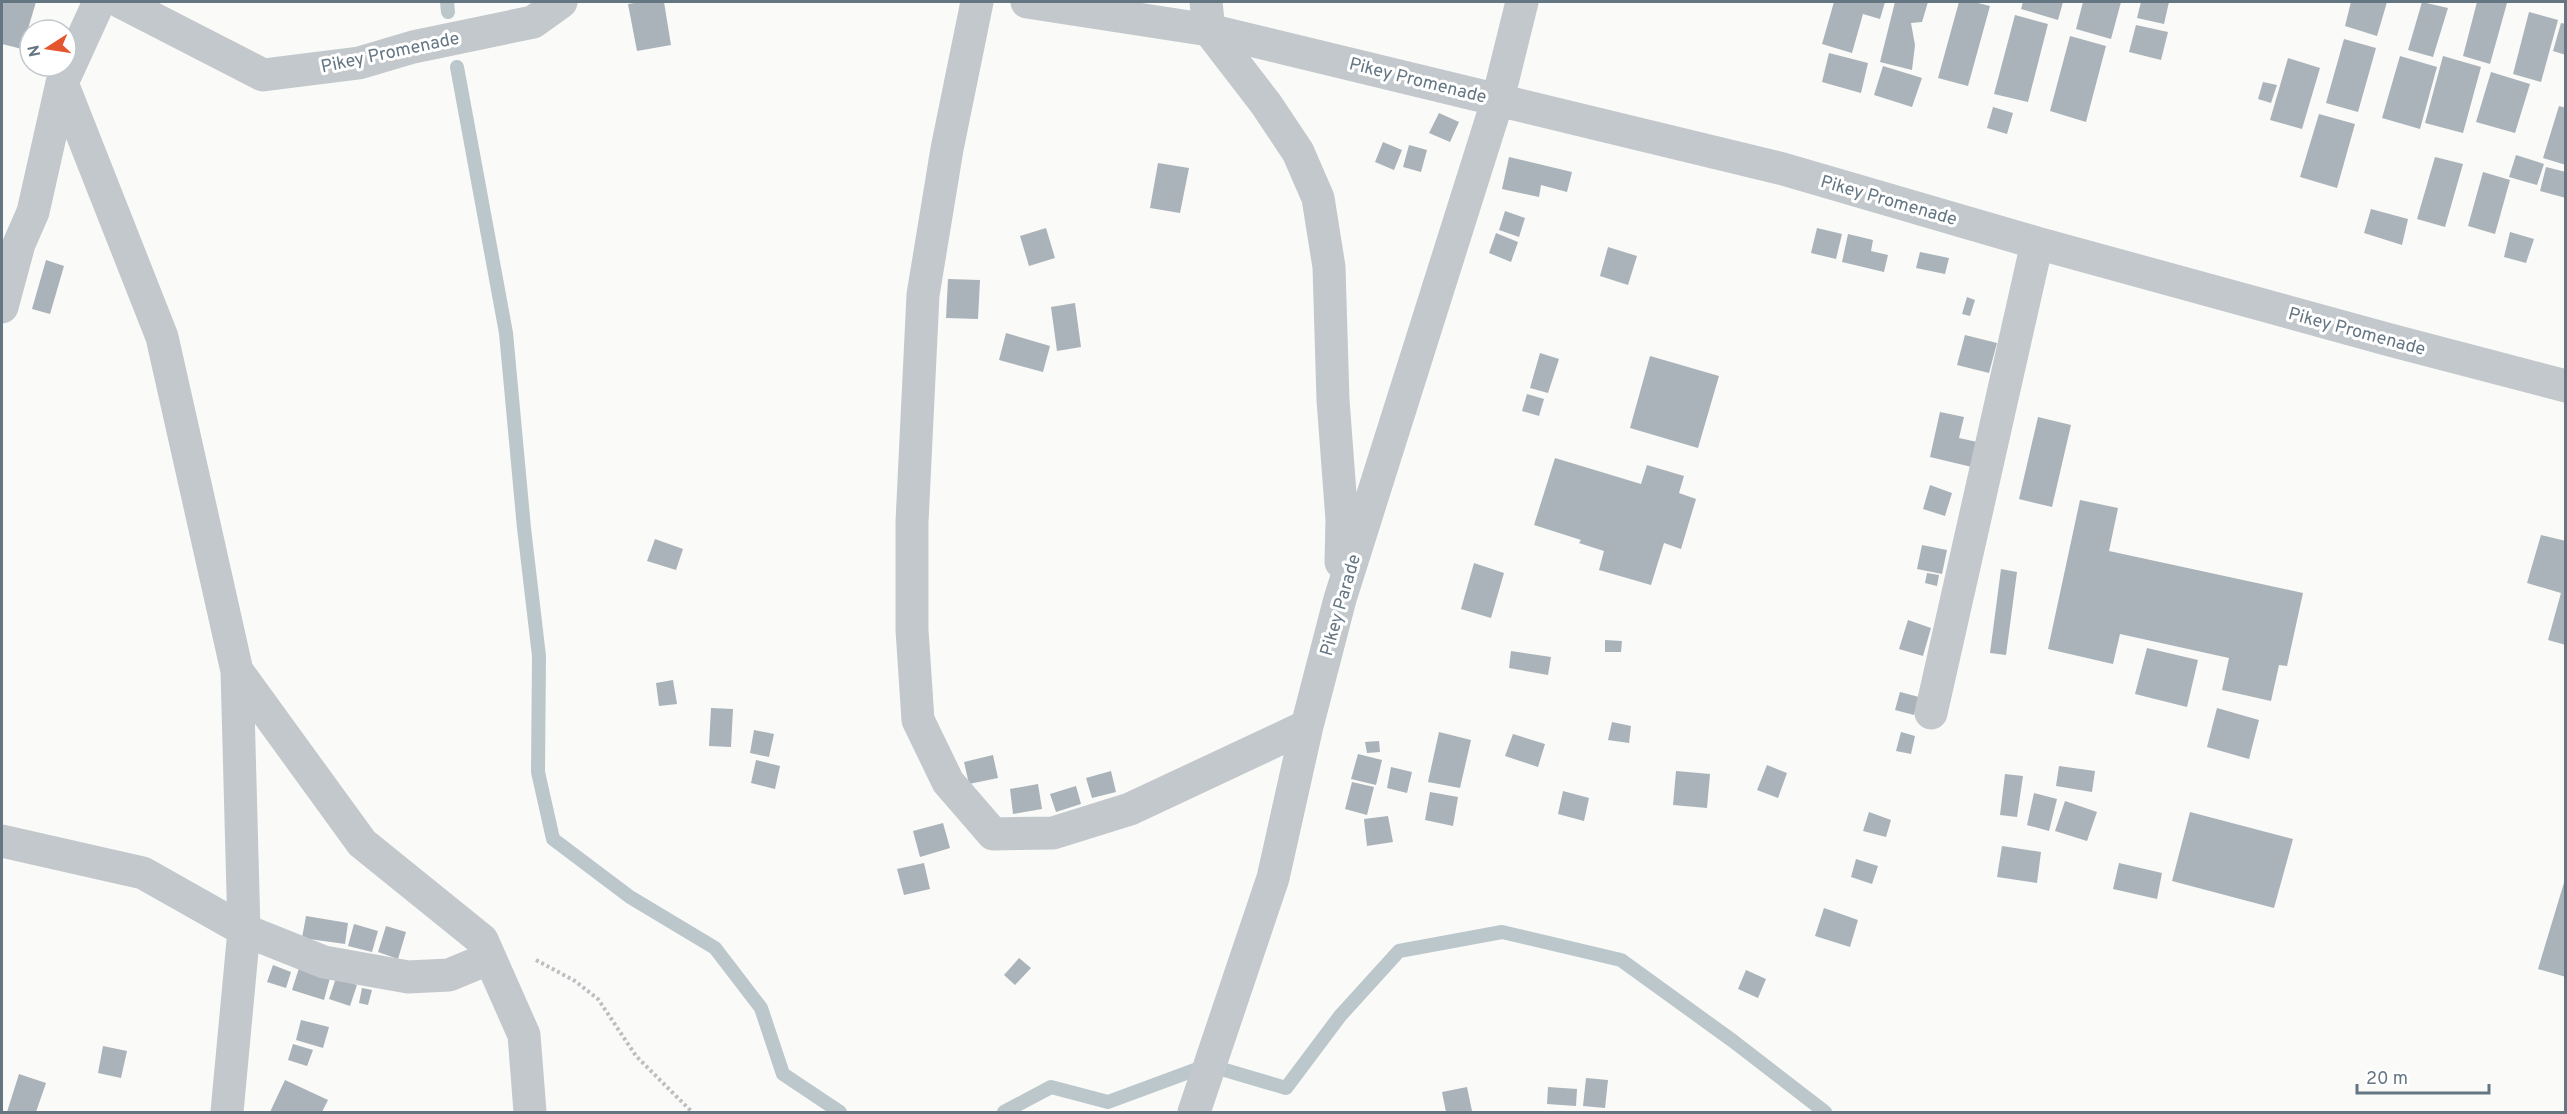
<svg xmlns="http://www.w3.org/2000/svg" width="2567" height="1114" viewBox="0 0 2567 1114" font-family="Overpass,sans-serif">
<rect width="100%" height="100%" fill="#fafaf8"/>
<g fill="none" stroke-linecap="round" stroke-linejoin="round">
<path stroke="#bbc7cb" stroke-width="14" d="M447,2l1,10
M457,67l49,266 18,195 15,128 -1,116 15,67 77,58 85,51 46,60 22,66 57,38
M1004,1112l47,-25 57,15 100,-37 78,23 54,-72 59,-65 103,-19 119,28 112,81 92,71"/>
</g>
<path fill="#aab3b9" d="M2,2h34l-14,47 -20,-5z
M641,2h23l7,43 -34,6 -9,-47z
M1834,2h51l-5,17 -17,-5 -11,39 -30,-9z
M1895,2h33l-6,20 -11,1 4,22 -3,25 -32,-8z
M1959,2h15l16,4 -22,80 -30,-8z
M2023,2h40l-5,18 -37,-11z
M2083,2h38l-10,37 -35,-10z
M2141,2h28l-5,22 -27,-6z
M2351,2h36l-10,34 -32,-10z
M2422,2l26,6 -15,49 -25,-7z
M2477,2l30,1 -17,61 -27,-8z
M2529,12l29,8 -17,62 -28,-8z
M2015,15l33,9 -20,78 -34,-8z
M2561,23l5,1v31l-13,-4z
M2136,25l32,7 -7,28 -32,-8z
M2070,36l36,10 -20,76 -36,-11z
M2344,39l32,9 -18,64 -32,-9z
M1829,53l39,10 -7,30 -39,-11z
M2400,56l37,11 -17,62 -38,-11z
M2443,56l38,11 -18,66 -38,-10z
M2288,58l32,10 -18,61 -32,-9z
M1883,66l39,12 -10,29 -38,-12z
M2491,72l39,12 -15,49 -39,-11z
M2263,82l14,3 -6,18 -13,-4z
M2559,106l7,2v57l-23,-7z
M1993,107l20,6 -6,21 -20,-6z
M1439,113l20,9 -9,20 -21,-9z
M2319,114l36,10 -18,64 -37,-11z
M1383,142l19,8 -8,20 -19,-8z
M1409,145l18,5 -6,22 -18,-5z
M2516,155l28,9 -7,21 -28,-8z
M1509,157l63,15 -5,20 -26,-7 -2,12 -37,-8z
M2435,157l28,7 -18,63 -28,-8z
M1158,163l31,5 -9,45 -30,-5z
M2546,167l20,5v26l-26,-7z
M2483,172l27,8 -15,54 -27,-8z
M2371,209l37,10 -6,26 -38,-12z
M1505,211l20,7 -6,19 -20,-7z
M1046,228l9,30 -26,8 -9,-30z
M1817,228l25,6 -6,25 -25,-6z
M2510,232l24,7 -8,24 -22,-6z
M1496,233l22,9 -7,20 -22,-9z
M1848,234l25,6 -2,11 17,4 -4,17 -42,-10z
M1608,247l29,9 -9,29 -28,-9z
M1920,252l29,6 -4,16 -29,-6z
M46,260l18,6 -14,48 -18,-5z
M948,279l32,1 -2,39 -32,-1z
M1967,297l8,3 -5,16 -8,-2z
M1075,303l6,44 -24,4 -6,-44z
M1006,333l44,13 -7,26 -44,-12z
M1965,335l32,8 -8,30 -32,-8z
M1540,353l19,6 -11,34 -18,-5z
M1650,356l69,20 -21,72 -68,-20z
M1527,394l17,5 -5,17 -17,-5z
M1940,412l24,5 -5,21 23,5 -6,25 -46,-11z
M2038,417l33,8 -19,82 -33,-8z
M1555,458l86,26 6,-19 37,11 -5,17 17,6 -15,50 -17,-6 -13,42 -52,-15 5,-19 -25,-8 2,-3 -47,-15z
M1930,485l22,8 -7,23 -22,-7z
M2080,500l38,8 -9,43 194,42 -16,73 -8,-1 -8,36 -49,-11 7,-32 -109,-24 -7,30 -65,-15z
M2541,535l25,6v104l-18,-5 13,-47 -34,-10z
M655,539l28,10 -7,21 -29,-9z
M1922,545l25,5 -5,24 -25,-5z
M1474,563l30,10 -13,45 -30,-9z
M2001,569l16,3 -11,83 -16,-2z
M1927,573l12,2 -2,11 -12,-3z
M1908,620l23,8 -8,28 -24,-7z
M1605,640l17,1 -1,11h-16z
M2147,648l51,12 -11,47 -52,-13z
M1511,651l40,6 -3,18 -39,-7z
M673,680l4,24 -18,2 -3,-23z
M1900,692l19,5 -5,18 -19,-5z
M711,708l22,1 -2,38 -22,-1z
M2217,708l42,12 -10,39 -42,-12z
M1612,722l19,4 -2,17 -21,-3z
M754,730l20,4 -5,23 -19,-4z
M1439,732l32,8 -11,48 -32,-6z
M1901,732l14,4 -4,18 -15,-3z
M1513,734l32,10 -7,23 -33,-11z
M1379,741l1,11 -13,1 -2,-11z
M1358,754l24,6 -6,25 -25,-6z
M993,755l5,23 -29,6 -5,-22z
M756,760l24,6 -5,23 -24,-6z
M1767,765l20,8 -9,25 -21,-8z
M2059,766l36,5 -3,21 -36,-6z
M1391,767l21,5 -5,21 -20,-5z
M1111,771l5,21 -24,6 -6,-20z
M1676,771l34,3 -3,34 -34,-3z
M2005,774l18,2 -6,41 -17,-2z
M1352,782l22,5 -7,28 -22,-6z
M1038,784l4,25 -29,5 -3,-25z
M1076,786l5,18 -25,8 -6,-18z
M1563,791l26,7 -5,23 -26,-7z
M1430,792l28,5 -5,29 -28,-6z
M2034,793l23,6 -8,32 -22,-6z
M2065,801l32,11 -10,29 -32,-10z
M1869,812l22,8 -5,17 -23,-6z
M2190,812l103,27 -19,69 -102,-27z
M1388,816l5,26 -26,4 -3,-27z
M943,823l7,25 -30,9 -7,-26z
M2002,846l39,6 -4,31 -40,-6z
M1856,859l22,7 -6,18 -21,-7z
M924,863l6,26 -26,6 -7,-26z
M2119,863l43,10 -5,26 -44,-10z
M2566,876v101l-28,-8z
M1824,908l34,12 -8,27 -35,-11z
M306,916l42,7 -3,21 -43,-6z
M354,924l24,7 -6,21 -24,-6z
M386,926l20,6 -8,27 -20,-7z
M1019,958l12,10 -16,17 -11,-10z
M273,965l18,7 -5,16 -19,-6z
M299,968l31,10 -6,22 -32,-10z
M1746,970l20,9 -8,19 -20,-9z
M336,978l21,7 -7,21 -21,-7z
M362,988l10,2 -4,15 -9,-2z
M301,1020l28,7 -6,21 -27,-8z
M293,1044l20,6 -6,16 -19,-6z
M103,1046l24,5 -6,27 -23,-5z
M19,1074l27,9 -10,29h-29z
M1586,1078l22,2 -3,28 -22,-2z
M285,1080l43,20 -6,12h-52z
M1467,1087l5,24 -26,1 -4,-20z
M1548,1087l29,2 -1,17 -29,-2z"/>
<g fill="none" stroke-linecap="round" stroke-linejoin="round">
<path stroke="#bbbfc2" stroke-width="4" stroke-dasharray="3 3" stroke-linecap="butt" d="M536,960l39,21 23,18 38,57 56,56"/>
<path stroke="#c3c8cc" stroke-width="33" d="M121,2l142,73 96,-12 54,-16 120,-25 28,-20
M977,2l-30,147 -24,146 -11,227v108l6,90 30,62 45,52 60,-1 77,-24 177,-83
M1027,2l182,28 574,139 254,74 353,97 176,46
M1206,2l3,28 57,74 32,48 20,46 11,69 4,133 9,120 -1,42
M62,83l100,254 75,334 7,259 -17,182
M2,307l17,-63 14,-32 29,-129 37,-81
M237,671l125,172 120,97 42,95 6,77
M1931,713l106,-470
M2,841l141,32 101,57 80,32 84,15 41,-2 41,-17
M1194,1112l79,-234 34,-152 33,-127 158,-500 24,-97"/>
</g>
<g text-anchor="middle" stroke-width="6" stroke-linejoin="round" paint-order="stroke">
<g font-size="18" fill="#657683" stroke="#fff">
<text transform="translate(390 52) rotate(-12)" y="6">Pikey Promenade</text>
<text transform="translate(1418 80) rotate(14)" y="6">Pikey Promenade</text>
<text transform="translate(1889 200) rotate(16)" y="6">Pikey Promenade</text>
<text transform="translate(2357 331) rotate(15)" y="6">Pikey Promenade</text>
<text transform="translate(1340 605) rotate(-74)" y="6">Pikey Parade</text>
</g>
</g>
<rect width="2567" height="1114" fill="none" stroke="#657683" stroke-width="6"/>
<g transform="translate(48 48) rotate(258)"><circle r="28" fill="#ffffff" stroke="#c1c8cd" stroke-width="1.5"/>
<path d="M0-4.5L10 22L0 15L-10 22Z" fill="#e4572e"/>
<text y="-9" font-size="16" font-weight="bold" text-anchor="middle" fill="#657683">N</text>
</g>
<path d="M2357 1084v9h132v-9" fill="none" stroke="#657683" stroke-width="3"/>
<text x="2366" y="1084" font-size="18" fill="#657683" stroke="#ffffff" stroke-width="4.5" paint-order="stroke">20 m</text>
</svg>
